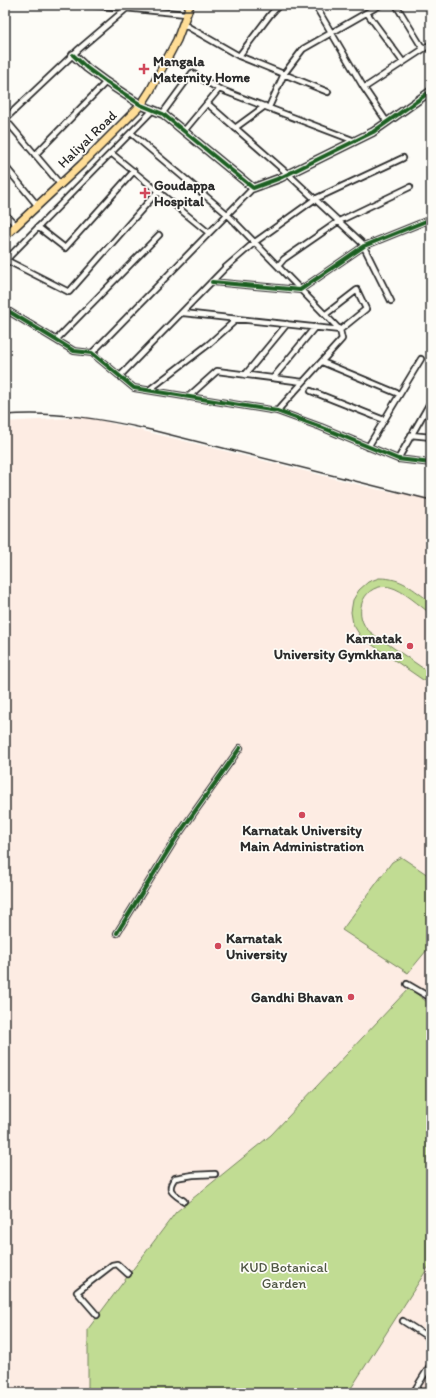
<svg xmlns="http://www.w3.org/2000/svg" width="436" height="1398" viewBox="0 0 436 1398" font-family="Itim,sans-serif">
<rect width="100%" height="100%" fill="#fdfcf7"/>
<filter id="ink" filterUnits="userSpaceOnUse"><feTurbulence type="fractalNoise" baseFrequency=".025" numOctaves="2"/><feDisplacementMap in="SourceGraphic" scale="8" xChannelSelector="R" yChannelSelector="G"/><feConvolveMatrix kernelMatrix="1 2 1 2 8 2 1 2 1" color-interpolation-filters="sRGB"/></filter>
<g filter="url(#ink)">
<path fill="#fdece3" d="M86,417l127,31 167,42 51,8v895h-426v-971z"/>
<path fill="#c1dc93" stroke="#76845f" d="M379,578c24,0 33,11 52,24v12c-11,-8 -28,-24 -41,-27 -25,-5 -38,24 -23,42 5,5 12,9 18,13 14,10 28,19 42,29l4,1v9l-8,-1 -62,-43 -8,-13 -2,-12 2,-12 6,-10 9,-8z
M401,857l30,20v68l-23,28 -66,-43 50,-68z
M409,988l22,17v258l-83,130h-260v-64l88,-117 95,-77z"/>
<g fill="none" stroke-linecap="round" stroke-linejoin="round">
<defs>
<path id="street" d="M93,5l93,9
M315,5l49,83 23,34
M396,5l27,44
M367,13l36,49
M183,24l56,32 31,-41 9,-10
M239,56l89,36
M364,88l67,-44
M208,104l80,70 74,69 29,58
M269,107l15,-33 19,-25 77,-44
M162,114l30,-41 27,16 136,52
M5,119l74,-70 48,-41
M5,119l55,65
M235,128l30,-22
M184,131l35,-42
M131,133l96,81 113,116 2,9 -65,72
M111,153l98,80
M35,155l71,-73
M5,166l32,39
M5,214l11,11
M38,227l27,21 69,-77
M6,260l63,32 89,-101
M5,261l148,-151
M278,266l6,-7 55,-38 71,-34
M212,282l88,8 64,-44 67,-27
M5,309l69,42 18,2 42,35 143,23 44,16 77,32 33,4
M183,313l157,17 26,-21 -9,-19 -31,24
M56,340l103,-105
M92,353l161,-165
M322,362l77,32
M245,375l42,-51
M120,376l105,-108 30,-26 60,-43 88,-41
M273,378l42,-51
M149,390l60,-46 28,-25
M311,391l73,29
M188,397l29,-26 86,11
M411,435l20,2
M368,447l53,-88
M398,459l33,-58
M117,933l59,-95 64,-90
M407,984l24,14
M184,1201c-10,-7 -19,-10 -9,-23l18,-3 22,-1
M97,1315l-20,-23 35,-27 5,-1 11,10
M403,1321l28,18
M413,1393l18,-29"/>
<path id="secondary" d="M73,55l14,13 19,14 35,23 22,9 90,74 27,-10 93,-46 58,-41"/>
<path id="primary" d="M5,236l76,-71 60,-60 9,-14 27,-51 13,-35"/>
</defs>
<use href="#street" stroke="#2b2b2b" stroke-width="8"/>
<use href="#secondary" stroke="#2b2b2b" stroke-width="10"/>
<use href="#primary" stroke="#2b2b2b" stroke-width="10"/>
<use href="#street" stroke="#fdfcf7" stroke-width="4.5"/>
<use href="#secondary" stroke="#fdfcf7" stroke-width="7"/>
<use href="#primary" stroke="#ffdd96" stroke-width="7"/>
<path stroke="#2b2b2b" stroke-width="1.5" d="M5,415c50,-4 98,4 146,15l280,70"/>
<defs>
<path id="cycleway" d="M73,55l14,13 19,14 35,23 22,9 90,74 27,-10 93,-46 58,-41
M212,282l88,8 64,-44 67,-27
M5,309l69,42 18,2 42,35 143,23 44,16 77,32 33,4
M117,933l59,-95 64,-90"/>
</defs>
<use href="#cycleway" stroke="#fdfcf7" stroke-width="6"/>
<use href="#cycleway" stroke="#1b5e20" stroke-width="4"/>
</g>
</g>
<g fill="#d1495b" stroke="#fdfcf7" stroke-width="1.5">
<path d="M142 63h4v4h4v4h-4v4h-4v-4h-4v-4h4z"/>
<path d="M143 187h4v4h4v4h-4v4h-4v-4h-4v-4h4z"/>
<circle cx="410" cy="646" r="4"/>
<circle cx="302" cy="815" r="4"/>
<circle cx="218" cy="946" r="4"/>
<circle cx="351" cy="997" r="4"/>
</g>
<g text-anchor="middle" stroke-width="3.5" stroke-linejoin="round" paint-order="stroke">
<g font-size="14" font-weight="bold" fill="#2b2b2b" stroke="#fdfcf7" text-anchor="start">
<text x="153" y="66">Mangala<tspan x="153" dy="16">Maternity Home</tspan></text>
<text x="154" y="190">Goudappa<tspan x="154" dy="16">Hospital</tspan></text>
<text x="402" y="643" text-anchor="end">Karnatak<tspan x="402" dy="16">University Gymkhana</tspan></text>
<text x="302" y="835" text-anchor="middle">Karnatak University<tspan x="302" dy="16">Main Administration</tspan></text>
<text x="226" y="943">Karnatak<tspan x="226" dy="16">University</tspan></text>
<text x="343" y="1002" text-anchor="end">Gandhi Bhavan</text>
</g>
<g font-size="14" fill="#2b2b2b" stroke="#fdfcf7">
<text transform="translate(87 139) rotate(-44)" y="5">Haliyal Road</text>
</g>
<g font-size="14" fill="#505745" stroke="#fdfcf7">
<text x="284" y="1272">KUD Botanical<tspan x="284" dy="16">Garden</tspan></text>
</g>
</g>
<rect width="436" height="1398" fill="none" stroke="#fdfcf7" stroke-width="20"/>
<rect x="10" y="10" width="416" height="1378" fill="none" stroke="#2b2b2b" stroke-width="1.5" filter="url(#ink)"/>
</svg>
